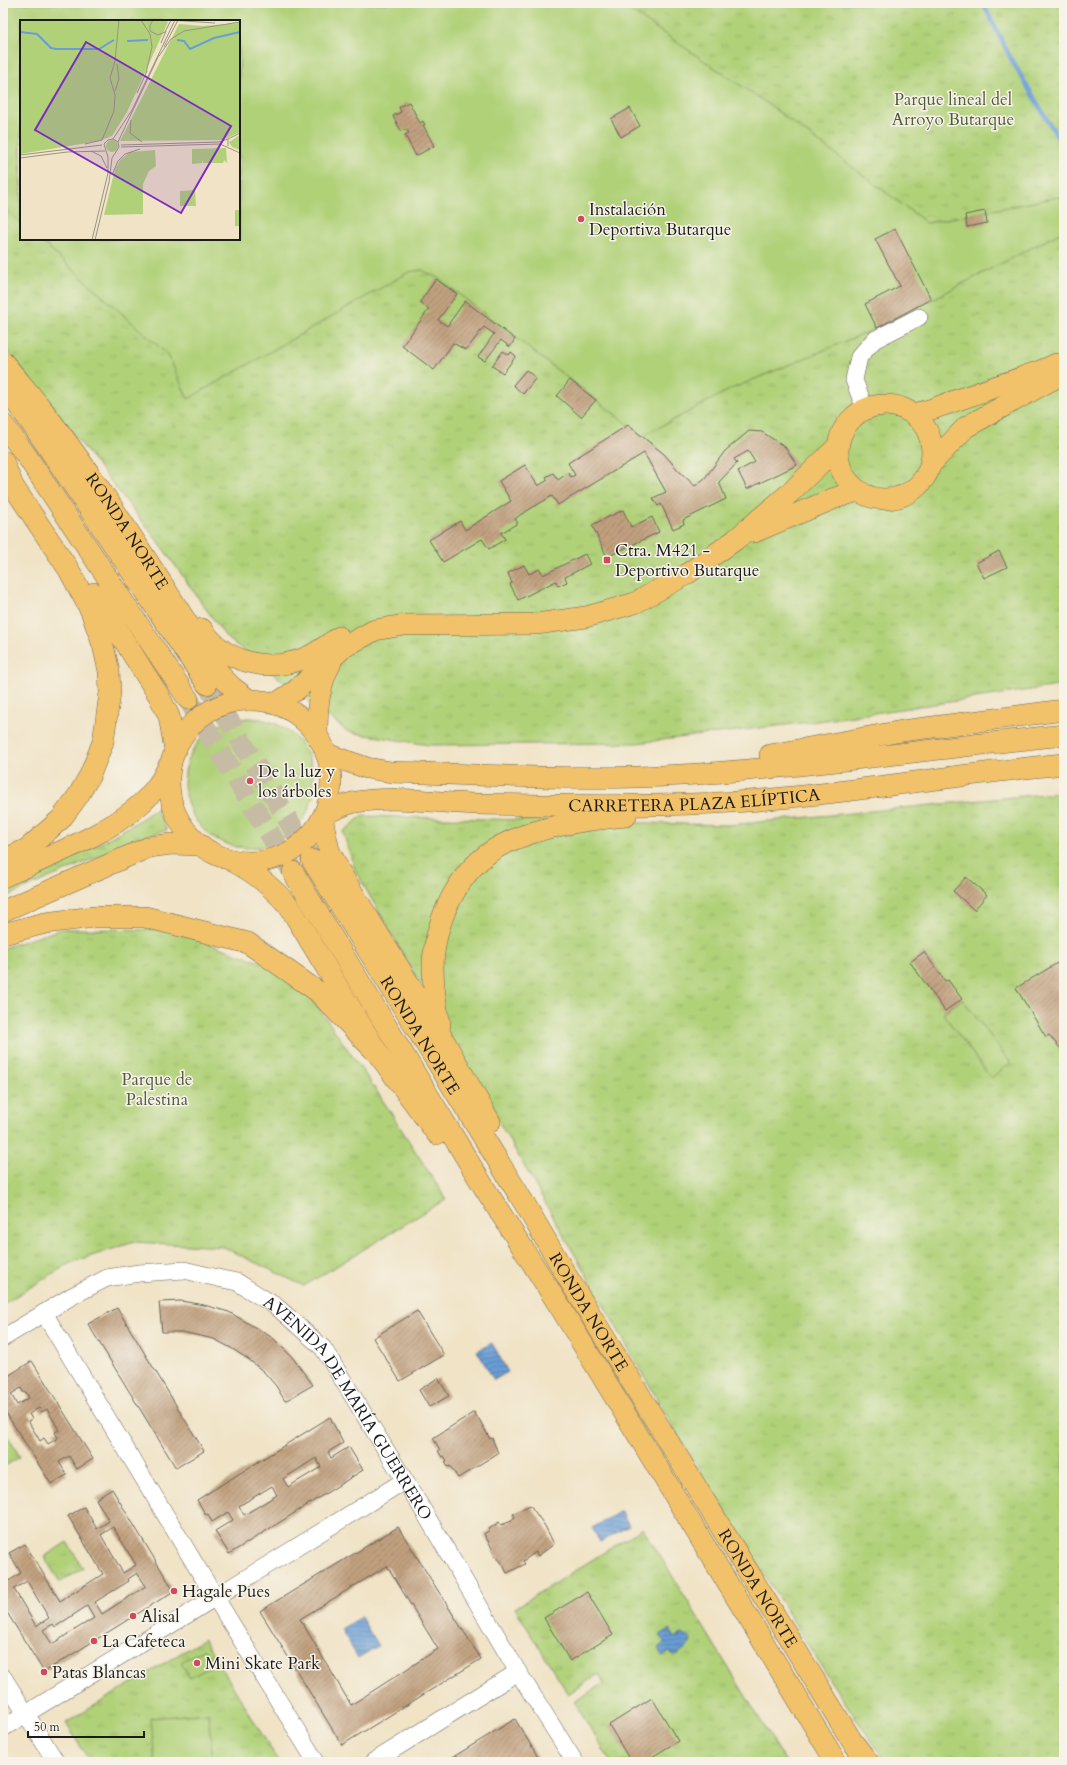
<svg xmlns="http://www.w3.org/2000/svg" width="1067" height="1765" viewBox="0 0 1067 1765" font-family="Cardo,serif">
<defs>
<pattern id="grass-tufts" width="24" height="20" patternUnits="userSpaceOnUse"><rect width="24" height="20" fill="#b1d179"/><path d="M3 7l-1-3M5 7V3M7 7l1-3M15 17l-1-3M17 17v-4M19 17l1-3" fill="none" stroke="#98b368"/></pattern>
<pattern id="water-rules" width="6" height="5" patternUnits="userSpaceOnUse"><rect width="6" height="5" fill="#699dd5"/><path d="M0 2.5h6" fill="none" stroke="#567fac"/></pattern>
<pattern id="building-hatch" width="6" height="6" patternUnits="userSpaceOnUse"><rect width="6" height="6" fill="#c1a07f"/><path d="M-1 1l2-2M0 6l6-6M5 7l2-2" fill="none" stroke="#9c8267"/></pattern>
</defs>
<rect width="100%" height="100%" fill="#f7f3e8"/>
<filter id="ink" filterUnits="userSpaceOnUse"><feTurbulence type="fractalNoise" baseFrequency=".025" numOctaves="2"/><feDisplacementMap in="SourceGraphic" scale="8" xChannelSelector="R" yChannelSelector="G"/><feConvolveMatrix kernelMatrix="1 2 1 2 8 2 1 2 1" color-interpolation-filters="sRGB"/></filter>
<filter id="wash" filterUnits="userSpaceOnUse"><feTurbulence type="fractalNoise" baseFrequency=".012" numOctaves="4" result="noise"/><feDisplacementMap in="SourceGraphic" scale="16" xChannelSelector="R" yChannelSelector="G"/><feGaussianBlur stdDeviation="0.9" result="paint"/><feColorMatrix in="noise" values="0 0 0 0 0 0 0 0 0 0 0 0 0 0 0 0 0 1.4 0 .05"/><feComposite in="paint" operator="in"/></filter>
<g filter="url(#wash)">
<rect width="100%" height="100%" fill="#f0e3c6"/>
<path fill="url(#grass-tufts)" stroke="#66764a" fill-rule="evenodd" d="M3,3h1061v682l-238,35 -189,23 -208,2 -81,-13 -122,-95 -69,-97 -154,-195zM21,21h218v218h-218z
M1064,792v970h-178l-57,-83 -150,-242 -324,-567 -12,-38 19,-16 367,9z
M156,809l11,21 -26,8 -138,60v-12l90,-39 39,-22z
M62,929l110,1 124,45 82,118 68,106 -142,87 -81,-39 -89,-5 -64,21 -67,41v-356z
M3,1428l17,29 -17,10z
M643,1528l143,234h-175l-37,-60 30,-19 -5,-9 -31,20 -53,-86z
M67,1542l16,26 -23,14 -16,-25z
M204,1639l75,123h-189l-24,-39z"/>
<path fill="#b1d179" stroke="#66764a" d="M3,3h616l149,101 159,119 137,-27v35l-187,97 -146,61 -88,47 -205,-158 -16,-8 -13,2 -221,127 -20,-44 -129,-116h200v-218h-218v202l-18,-16z
M184 783a65 65 0 1 1 130 0a65 65 0 1 1-130 0Z
M962,999l49,64 -20,15 -48,-64z
M204,1649l9,16 -23,13 -9,-16z
M208,1713l5,49h-58l-4,-44z"/>
<path fill="url(#water-rules)" stroke="#425c78" d="M492,1343l16,29 -14,8 -17,-29z
M621,1511l8,15 -29,16 -8,-14z
M361,1617l17,29 -20,12 -17,-29z
M670,1629l5,9 7,-4c21,6 -1,18 -9,22l-3,-4 -8,4 -4,-8 7,-6 -5,-7z"/>
<g fill="none" stroke-linecap="round" stroke-linejoin="round">
<path stroke="#699dd5" stroke-width="4.5" d="M983,3l28,56 53,89"/>
</g>
<g id="blocks">
<path fill="url(#building-hatch)" fill-rule="evenodd" d="M409,102l11,21 3,-2 2,4h-2l11,21 -18,10 -11,-21 4,-2 -3,-4 -5,2 -8,-15 8,-4 -2,-5z
M630,108l10,18 -19,11 -10,-18z
M985,211l2,12 -20,4 -2,-12z
M895,229l36,70 -54,29 -12,-24 35,-18 -25,-47z
M436,279l21,15 -19,26 9,6 18,-25 50,38 -5,8 -9,-7 -16,21 -7,-4 16,-23 -10,-7 -18,23 -13,-7 -19,27 -32,-24 27,-37 -9,-7z
M503,351l6,4 2,-3 5,4 -13,17 -11,-7z
M526,370l10,8 -13,16 -10,-9z
M570,380l26,20 -15,17 -24,-21z
M628,425l36,29 14,16 17,16 10,-8 20,-27 24,-20 13,1 23,15 12,18 -50,24 -9,-18 17,-9 -7,-11 -14,8 3,4 -18,19 7,17 -43,21 1,4 -11,5 -12,-25 -3,2 -5,-8 13,-6 -22,-39 -86,52 -6,-9 -32,19 -5,4 3,4 -17,10 4,6 -16,10 -7,-10 -39,23 -14,-22 31,-19 5,9 46,-29 -12,-20 26,-16 13,21 10,-6 -2,-3 7,-4 5,7 10,-7 3,4 4,-2 -7,-12z
M623,510l8,17 21,-10 7,15 -52,25 -15,-32z
M999,551l8,16 -23,11 -8,-15z
M585,554l5,10 -25,13 2,5 -9,4 -2,-5 -38,19 -8,-16 2,-1 -4,-10 16,-8 5,9 11,-5 3,6z
M966,877l21,18 -13,15 -21,-19z
M924,952l21,29 3,-1 14,19 -17,12 -35,-49z
M1059,962l5,5v80l-3,2 -12,-14 -3,2 -30,-49z
M181,1301l23,4 25,7 44,26 19,19 21,28 -28,16 -9,-15 -12,-14 -16,-13 -17,-11 -17,-9 -32,-7h-20l-3,-30z
M117,1308l87,143 -28,17 -88,-144z
M417,1311l27,44 -44,26 -27,-43z
M32,1361l61,98 -16,10 -8,-13 -10,6 8,13 -16,9 -48,-76v-29zM21,1388l3,5 2,-1 3,6 -12,7 -6,-11zM39,1408l3,4 5,-3 12,21 -4,2 3,6 -10,6 -4,-6 -4,3 -12,-20 4,-2 -3,-5z
M438,1378l11,18 -20,11 -10,-17z
M474,1412l4,7h1l11,20 2,-1 6,15 -40,25 -8,-12 -2,1 -3,-5 2,-1 -3,-5 -2,1 -4,-6 2,-1 -7,-12z
M330,1417l13,26 -15,9 3,6 18,-11 14,23 -134,84 -14,-23 18,-11 -5,-8 -16,10 -4,-8 -2,1 -9,-15zM316,1458l5,9 -33,20 -5,-8zM272,1486l5,9 -33,20 -5,-9z
M112,1489l62,102 -130,81 -41,-66v-35l6,10 12,-8 -12,-20 16,-9 35,57 43,-27 -35,-58 16,-9 13,22 12,-8 -13,-22zM113,1527l23,38 -13,8 -22,-38zM137,1573l9,13 -44,28 -7,-12 34,-21 -1,-2zM27,1581l22,37 -13,8 -22,-37zM87,1606l7,12 -42,26 -9,-14 10,-6 2,3z
M530,1505l15,21 9,18 -16,12 -2,-4 -13,9 2,3 -18,9 -5,-10 -8,-9 -2,-6 -8,-14 6,-4 -1,-1 10,-7 2,3 11,-4 -1,-1 4,-3 -2,-3z
M398,1527l83,132 -139,86 -82,-134zM387,1566l51,83 -87,56 -51,-86z
M587,1592l26,43 -43,26 -26,-43z
M652,1698l26,43 -34,21h-13l-22,-37z
M515,1719l26,43h-96z"/>
</g>
</g>
<g filter="url(#ink)">
<use href="#blocks" fill-opacity="0" stroke="#666258" stroke-width="1"/>
<g fill="none" stroke-linecap="round" stroke-linejoin="round">
<path stroke="#c6bba4" stroke-width="21" stroke-dasharray="21 10" stroke-linecap="butt" d="M207,684l105,176
M188,699l105,173"/>
<defs>
<g id="minor">
<path d="M865,409l-11,-29 5,-23 15,-17 45,-23"/>
<path d="M44,1313l154,256 118,193"/>
<path id="s1" d="M3,1338l69,-42 35,-18 32,-5 45,-3 38,9 15,3 40,25 46,41 100,162 95,162 57,90"/>
<path d="M3,1677l53,85"/>
<path d="M3,1728l401,-247"/>
<path d="M373,1762l145,-90"/>
</g>
<g id="major">
<path id="s2" d="M3,362c13,16 26,31 39,47 66,85 121,178 180,268l10,10 17,13"/>
<path d="M3,384l40,56 164,244"/>
<circle cx="885" cy="452" r="47"/>
<path d="M914,414l18,-5 111,-39 13,-6"/>
<path d="M3,424l25,34 160,241"/>
<path d="M931,464l35,-37 98,-54"/>
<path d="M754,532l81,-34 23,-7"/>
<path d="M94,593l65,103 10,20 6,34"/>
<path d="M202,629c23,34 66,44 103,29 13,-5 23,-14 34,-21"/>
<circle cx="250" cy="781" r="81"/>
<path d="M275,704l20,-13 49,-44 31,-17 29,-5 132,-1 50,-7 49,-14 52,-29 48,-34 57,-49 46,-45"/>
<path d="M317,736c0,-26 1,-50 14,-73"/>
<path d="M326,754l41,14 24,4c97,3 194,9 291,3 128,-8 255,-27 382,-40"/>
<path d="M770,755l132,-24 162,-21"/>
<path id="s3" d="M325,814c10,-5 20,-10 31,-12 39,-7 80,1 119,2 80,1 160,3 240,-1 117,-6 232,-28 349,-39"/>
<path d="M322,818l7,32 11,22 103,167 47,83"/>
<path d="M3,860l24,-11 34,-30 17,-23 12,-21 13,-33 7,-49 -1,-22 -6,-26 -12,-34 -22,-41 -56,-84 -10,-25"/>
<path id="s4" d="M312,860l214,346 39,67 287,468 16,21"/>
<path d="M234,862c22,11 38,25 55,44l90,149 58,79"/>
<path d="M293,872l189,312 80,126 274,452"/>
<path d="M3,877c46,-21 119,-47 150,-86 7,-8 12,-17 16,-26"/>
<path d="M3,911l146,-64 22,-3 28,1"/>
<path d="M3,934l42,-11 49,-6h51l103,26 69,48 62,64"/>
<path d="M440,1025c-4,-19 -7,-38 -7,-58 1,-46 26,-100 69,-122 37,-19 82,-25 124,-29"/>
</g>
</defs>
<use href="#minor" stroke="#666258" stroke-width="18"/>
<use href="#major" stroke="#666258" stroke-width="22"/>
<use href="#minor" stroke="#fff" stroke-width="17"/>
<use href="#major" stroke="#f2c26a" stroke-width="21"/>
</g>
</g>
<g fill="#d1495b" stroke="#f7f3e8" stroke-width="1.5">
<circle cx="581" cy="219" r="4"/>
<rect x="603" y="556" width="8" height="8" rx="2"/>
<circle cx="250" cy="781" r="4"/>
<circle cx="174" cy="1591" r="4"/>
<circle cx="133" cy="1616" r="4"/>
<circle cx="94" cy="1641" r="4"/>
<circle cx="197" cy="1663" r="4"/>
<circle cx="44" cy="1672" r="4"/>
</g>
<g text-anchor="middle" stroke-width="3" stroke-linejoin="round" paint-order="stroke">
<g font-size="17" fill="#505b3d" stroke="#f7f3e8">
<text x="953" y="105">Parque lineal del<tspan x="953" dy="20">Arroyo Butarque</tspan></text>
<text x="157" y="1085">Parque de<tspan x="157" dy="20">Palestina</tspan></text>
</g>
<g font-size="17" fill="#1c1c1c" stroke="#f7f3e8" text-anchor="start">
<text x="589" y="215">Instalación<tspan x="589" dy="20">Deportiva Butarque</tspan></text>
<text x="615" y="556">Ctra. M421 -<tspan x="615" dy="20">Deportivo Butarque</tspan></text>
<text x="258" y="777">De la luz y<tspan x="258" dy="20">los árboles</tspan></text>
<text x="182" y="1597">Hagale Pues</text>
<text x="141" y="1622">Alisal</text>
<text x="102" y="1647">La Cafeteca</text>
<text x="205" y="1669">Mini Skate Park</text>
<text x="52" y="1678">Patas Blancas</text>
</g>
<g font-size="17" fill="#1c1c1c" stroke="#f7f3e8">
<text dy="6" stroke="none"><textPath href="#s2" startOffset="210">RONDA NORTE</textPath></text>
<text dy="6" stroke="none"><textPath href="#s3" startOffset="372">CARRETERA PLAZA ELÍPTICA</textPath></text>
<text dy="6" stroke="none"><textPath href="#s4" startOffset="206">RONDA NORTE</textPath></text>
<text dy="6" stroke="none"><textPath href="#s4" startOffset="530">RONDA NORTE</textPath></text>
<text dy="6" stroke="none"><textPath href="#s1" startOffset="423">AVENIDA DE MARÍA GUERRERO</textPath></text>
<text dy="6" stroke="none"><textPath href="#s4" startOffset="854">RONDA NORTE</textPath></text>
</g>
</g>
<g transform="translate(20 20)">
<rect width="220" height="220" fill="#f0e3c6"/>
<path d="M0,0h145l3,2 -41,90 -15,24 -13,5 -79,13zM220,3v109l-17,8 -103,1 59,-117 23,2zM206,128l1,15 -3,-3 -1,3h-20l-1,-3v3l-10,1v-15zM135,130l1,16 -7,5 -6,13v30l-39,1 11,-46 5,-9 10,-8zM175,170l1,16h-16v-15zM215,190h5v16h-5z" fill="#b1d179"/>
<path d="M82,31h3l-3,46 -24,11 -1,25 -42,12 -3,-38 -6,-2 -6,2v-13l8,-17 22,-4 14,6 34,-15zM220,115v15l-8,-3 -3,-5zM86 126a6 6 0 1 1 12 0a6 6 0 1 1-12 0ZM96,171h23l1,18h-24z" fill="#b1d179"/>
<path fill="none" stroke="#699dd5" stroke-width="2" d="M0,12l17,2 14,14 5,1h43l15,-9M157,20l7,1 6,8 24,-11 26,-6M107,21l21,-1"/>
<path fill="none" stroke="#9b9382" stroke-width="1" d="M121,0l9,14 2,13 -6,26M133,0l-3,5v6l8,4 7,-3 6,-12M149,0l46,3M141,23l5,-12M144,27l14,-27M139,36l12,-17 13,-8 56,-9M95,71l4,-12 -2,-15M117,73l10,-22M111,100l-1,13 12,9M93,119l19,-29 43,-90M98,122l41,-87M65,124l17,-4 12,-29 1,-16 -5,-17 5,-17 4,-41M101,125l98,-3 9,-3M208,126v-7l12,-6M101,127l99,-3 20,9M71,131l10,5 6,12M0,135l82,-10M0,138l47,-6 38,-1M92,155l6,-14 7,-7 15,-5M72,220l16,-67v-16l-4,-13 4,-4 5,-1 5,3 1,5 -7,11 -3,24 -14,58"/>
<path fill="#7b2cbf" fill-opacity="0.15" stroke="#7b2cbf" stroke-width="2" d="M66,22l145,84 -50,87 -146,-83z"/>
<rect width="220" height="220" fill="none" stroke="#1c1c1c" stroke-width="2"/>
</g>
<rect width="1067" height="1765" fill="none" stroke="#f7f3e8" stroke-width="16"/>
<path d="M28 1731v6h116v-6" fill="none" stroke="#1c1c1c" stroke-width="2"/>
<text x="34" y="1731" font-size="12" fill="#1c1c1c" stroke="#f7f3e8" stroke-width="3" paint-order="stroke">50 m</text>
</svg>
